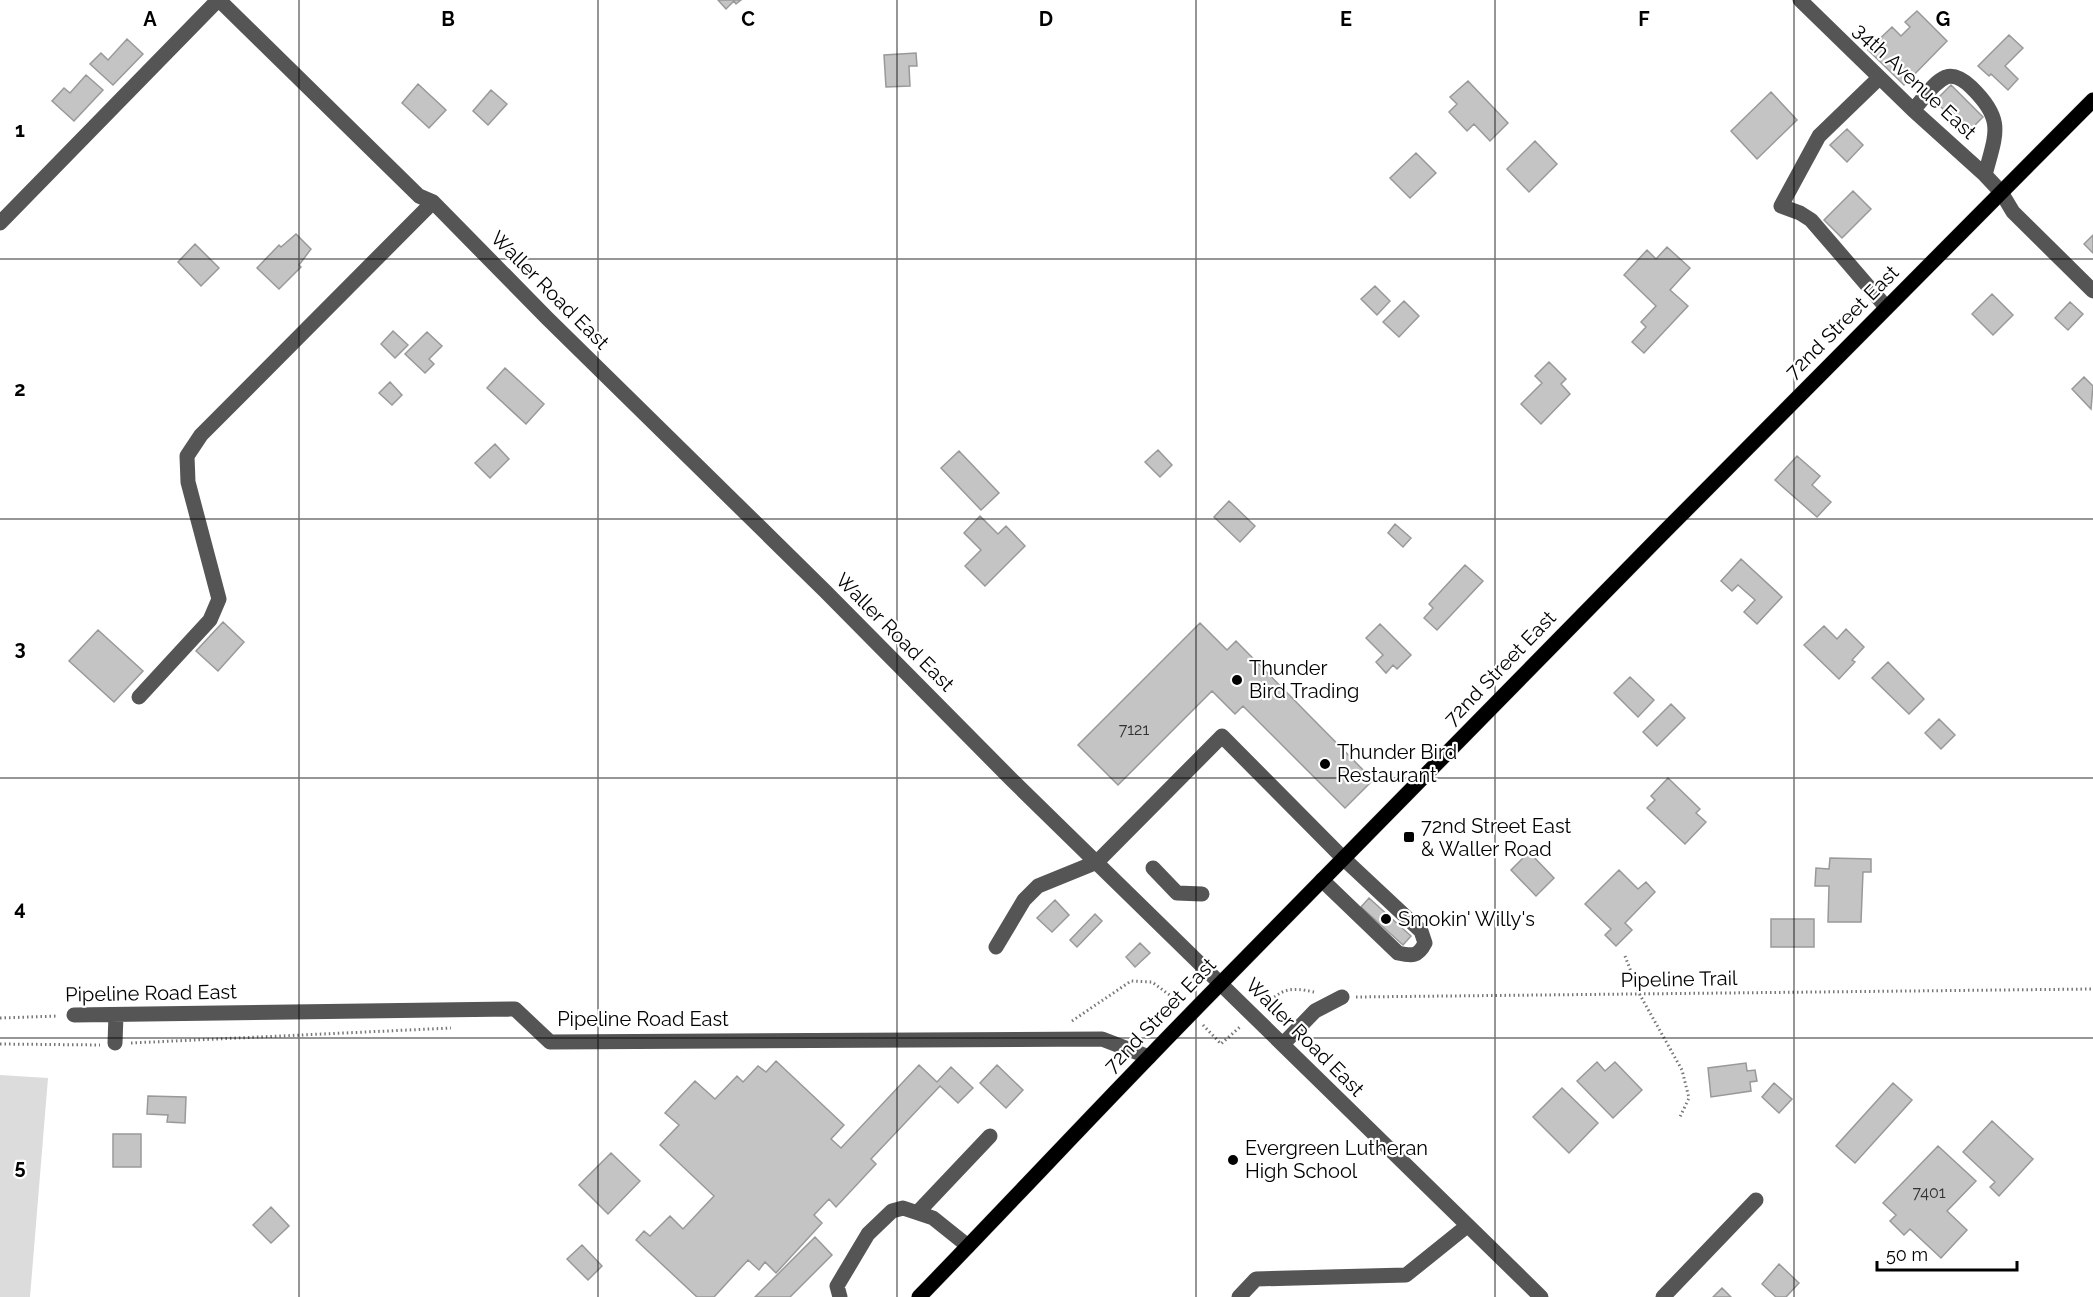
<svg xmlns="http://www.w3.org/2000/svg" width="2093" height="1297" viewBox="0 0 2093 1297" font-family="Raleway,sans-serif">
<rect width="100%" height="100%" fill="#fff"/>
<path fill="#dcdcdc" d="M0,1075l48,3 -18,219h-30z"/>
<path fill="#c4c4c4" stroke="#999" stroke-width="1.5" d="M718,0h23l-5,4 -2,-3 -8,8z
M1917,11l30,30 -43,44 -36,-35 24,-23 9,9 9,-9 -5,-5z
M2009,35l14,13 -18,18 13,13 -10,11 -17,-16 -2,2 -11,-10z
M127,39l16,15 -30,31 -23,-21 11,-11 7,7z
M916,53l1,13h-8l1,20 -24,1 -2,-32z
M86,75l17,15 -29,31 -22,-20 12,-13 6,5z
M1468,81l40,42 -18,18 -16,-17 -7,7 -18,-19 8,-8 -7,-7z
M418,84l28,26 -17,18 -27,-25z
M1951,85l32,32 -16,16 -32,-32z
M491,90l16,14 -19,21 -15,-14z
M1771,92l26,28 -40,39 -26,-28z
M1847,129l16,16 -16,17 -17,-17z
M1535,141l22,23 -28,28 -22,-23z
M1416,153l20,20 -26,25 -20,-20z
M1853,191l18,18 -29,29 -18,-18z
M296,234l15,15 -12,16 2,2 -22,22 -22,-21 22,-23 2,2z
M2093,235v18l-9,-9z
M195,244l24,24 -18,18 -23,-24z
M1667,247l23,21 -20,22 18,16 -44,47 -12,-11 14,-15 -5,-5 15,-16 -32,-31 23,-25 9,9z
M1375,286l15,15 -13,14 -16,-16z
M1992,294l21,21 -20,20 -21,-21z
M1404,301l15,15 -20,21 -16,-15z
M2070,302l13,12 -15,16 -13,-12z
M393,331l15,14 -13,13 -14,-14z
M427,332l15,14 -13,13 5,5 -9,9 -20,-19z
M1549,362l17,17 -5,5 9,10 -29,30 -20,-20 21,-21 -7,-7z
M505,368l39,36 -18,20 -39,-36z
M2084,377l9,9 -2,23 -19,-20z
M390,382l12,13 -10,10 -13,-12z
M495,444l14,15 -19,19 -15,-15z
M1158,450l14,15 -12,12 -15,-15z
M959,451l40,42 -18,17 -40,-42z
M1797,456l23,20 -8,9 19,17 -14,15 -42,-37z
M1229,501l26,25 -15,16 -26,-25z
M980,516l18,18 8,-8 19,20 -40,40 -20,-20 16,-16 -17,-17z
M1395,524l16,14 -8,9 -15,-14z
M1741,559l41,38 -25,27 -13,-12 11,-12 -17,-15 -6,6 -11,-10z
M1465,565l18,16 -46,49 -13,-12 9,-10 -4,-4z
M223,622l21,20 -26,29 -22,-20z
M1200,623l27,27 9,-9 137,139 -28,28 -102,-102 -8,8 -23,-23 -94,94 -40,-40z
M1380,624l31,31 -14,14 -4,-4 -7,8 -10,-11 7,-7 -17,-17z
M1824,626l13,13 9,-10 18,18 -12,13 3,2 -16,17 -35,-34z
M98,630l45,41 -29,31 -45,-41z
M1888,662l36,37 -15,15 -37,-36z
M1630,677l24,23 -16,17 -24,-24z
M1671,704l14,14 -28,28 -14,-14z
M1939,719l16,16 -14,14 -16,-16z
M1668,778l32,31 -4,4 10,9 -21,22 -38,-36 8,-8 -4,-4z
M1529,852l25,26 -18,18 -25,-26z
M1830,858l41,1v13h-8l-2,50h-33l1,-36h-14l1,-18 13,1z
M1619,870l19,19 8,-7 9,10 -30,31 7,7 -16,16 -11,-11 6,-6 -26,-25z
M1369,898l42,38 -8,9 -42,-38z
M1055,900l14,15 -17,17 -15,-14z
M1095,914l7,7 -25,26 -7,-7z
M1771,919h43v28h-43z
M1140,943l10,10 -15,14 -9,-10z
M776,1061l68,64 -13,14 10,9 78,-83 18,17 14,-15 22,21 -15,15 -18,-17 -69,73 5,5 -40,43 -7,-8 -15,16 8,8 -46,50 -11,-11 -6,8 -11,-10 -34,37h-17l-61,-57 8,-9 6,5 20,-20 13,13 31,-33 -54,-51 19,-20 -14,-12 30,-32 20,18 22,-23 6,6 15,-16 8,6z
M1597,1062l8,9 10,-9 27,28 -29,28 -36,-37z
M1746,1063l1,8 8,-1 2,11 -7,1 1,9 -40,6 -3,-29z
M997,1065l26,25 -17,18 -26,-25z
M1774,1083l18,16 -13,14 -17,-16z
M1893,1083l19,17 -57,63 -19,-17z
M1562,1088l36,35 -29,30 -36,-36z
M148,1096l38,1 -1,26 -18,-1 1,-7 -21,-1z
M1992,1121l41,38 -34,37 -9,-9 5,-5 -32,-30z
M113,1134h28v33h-28z
M1938,1146l38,35 -29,30 20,19 -26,28 -31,-29 -6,6 -14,-14 6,-6 -13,-12z
M611,1153l29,28 -32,33 -29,-29z
M271,1207l18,19 -18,17 -18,-18z
M815,1237l17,18 -42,42h-35z
M582,1245l20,21 -14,14 -21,-21z
M1779,1264l20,19 -13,14h-10l-14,-13z
M1722,1288l9,9h-18z"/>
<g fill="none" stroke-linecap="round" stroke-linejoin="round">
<defs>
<path id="major" d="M919,1297c102,-105 201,-212 304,-316 289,-295 578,-589 870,-881"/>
</defs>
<use href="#major" stroke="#dbdbdb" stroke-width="16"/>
<path stroke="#777" stroke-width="3" stroke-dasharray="1.5 3" stroke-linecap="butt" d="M1625,956l15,39 42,75 7,28 -10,21
M1356,997l737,-8
M1264,1006c19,-18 26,-19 50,-14
M0,1018l58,-2
M1072,1021l59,-40 21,1 27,20
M1203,1025l18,19 20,-18
M131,1043l320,-15
M0,1044l100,1"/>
<path stroke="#555" stroke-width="15" d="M219,0l200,196 14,6 114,116 278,273 187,189 529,517
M1800,0l113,110 72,65 16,17 12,20 80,79
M1879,78l-60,58 -38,70 19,7 11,7 75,87
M1913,110c10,-10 19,-27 33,-33 9,-3 19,4 25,10 34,33 25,46 14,88
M0,223l218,-223
M139,697l71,-77 9,-21 -31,-117 -1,-26 14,-21 232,-233
M1153,868l24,25 25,1
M996,947l28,-47 14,-14 59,-24 125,-126 121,122 78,73 4,12c-7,14 -13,13 -27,10l-76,-73
M74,1015l441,-6 35,33 552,-3 47,18
M115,1043l1,-28
M1283,1044l32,-33 27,-14
M918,1212l72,-76
M840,1297l-3,-11 31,-52 24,-23 11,-3 30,10 35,28
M1239,1297l17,-18 150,-4 61,-49
M1663,1297l93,-97"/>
<use href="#major" stroke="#000" stroke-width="15"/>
</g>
<path fill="none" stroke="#000" stroke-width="1.5" stroke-opacity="0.55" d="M299,0v1297M598,0v1297M897,0v1297M1196,0v1297M1495,0v1297M1794,0v1297M0,259h2093M0,519h2093M0,778h2093M0,1038h2093"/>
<g fill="#000" stroke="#fff" stroke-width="2">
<circle cx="1237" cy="680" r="6"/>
<circle cx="1325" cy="764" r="6"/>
<rect x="1403" y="831" width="12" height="12" rx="3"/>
<circle cx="1386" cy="919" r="6"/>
<circle cx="1233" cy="1160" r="6"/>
</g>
<g text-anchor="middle" stroke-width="4.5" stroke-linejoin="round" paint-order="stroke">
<g font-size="16" fill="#313131">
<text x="1134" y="735">7121</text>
<text x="1929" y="1198">7401</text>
</g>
<g font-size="20" fill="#000" stroke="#fff">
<text transform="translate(1915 81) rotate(43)" y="7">34th Avenue East</text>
<text transform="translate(550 290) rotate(45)" y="7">Waller Road East</text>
<text transform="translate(1842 322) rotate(-45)" y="7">72nd Street East</text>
<text transform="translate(895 632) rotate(45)" y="7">Waller Road East</text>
<text transform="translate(1500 668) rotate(-46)" y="7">72nd Street East</text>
<text transform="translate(1679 979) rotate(-1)" y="7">Pipeline Trail</text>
<text transform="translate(151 993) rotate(-1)" y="7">Pipeline Road East</text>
<text transform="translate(1160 1015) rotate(-46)" y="7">72nd Street East</text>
<text x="643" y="1026">Pipeline Road East</text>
<text transform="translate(1305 1037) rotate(45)" y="7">Waller Road East</text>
</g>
<g font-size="20" fill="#000" stroke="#fff" text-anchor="start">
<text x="1249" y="675">Thunder<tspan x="1249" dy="23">Bird Trading</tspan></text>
<text x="1337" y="759">Thunder Bird<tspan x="1337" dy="23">Restaurant</tspan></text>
<text x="1421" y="833">72nd Street East<tspan x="1421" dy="23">&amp; Waller Road</tspan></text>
<text x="1398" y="926">Smokin' Willy's</text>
<text x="1245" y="1155">Evergreen Lutheran<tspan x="1245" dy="23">High School</tspan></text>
</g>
</g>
<g font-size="20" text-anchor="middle" font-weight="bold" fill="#000" stroke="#fff" stroke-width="4.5" stroke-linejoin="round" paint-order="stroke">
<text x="150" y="26">A</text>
<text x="448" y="26">B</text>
<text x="748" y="26">C</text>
<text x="1046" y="26">D</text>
<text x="1346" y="26">E</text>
<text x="1644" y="26">F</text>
<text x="1943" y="26">G</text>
<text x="20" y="137">1</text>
<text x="20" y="396">2</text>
<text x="20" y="655">3</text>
<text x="20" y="915">4</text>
<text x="20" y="1174">5</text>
</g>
<path d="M1877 1261v9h140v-9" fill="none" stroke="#000000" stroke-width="3"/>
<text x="1886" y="1261" font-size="18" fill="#000000" stroke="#ffffff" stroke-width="4.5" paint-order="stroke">50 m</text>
</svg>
